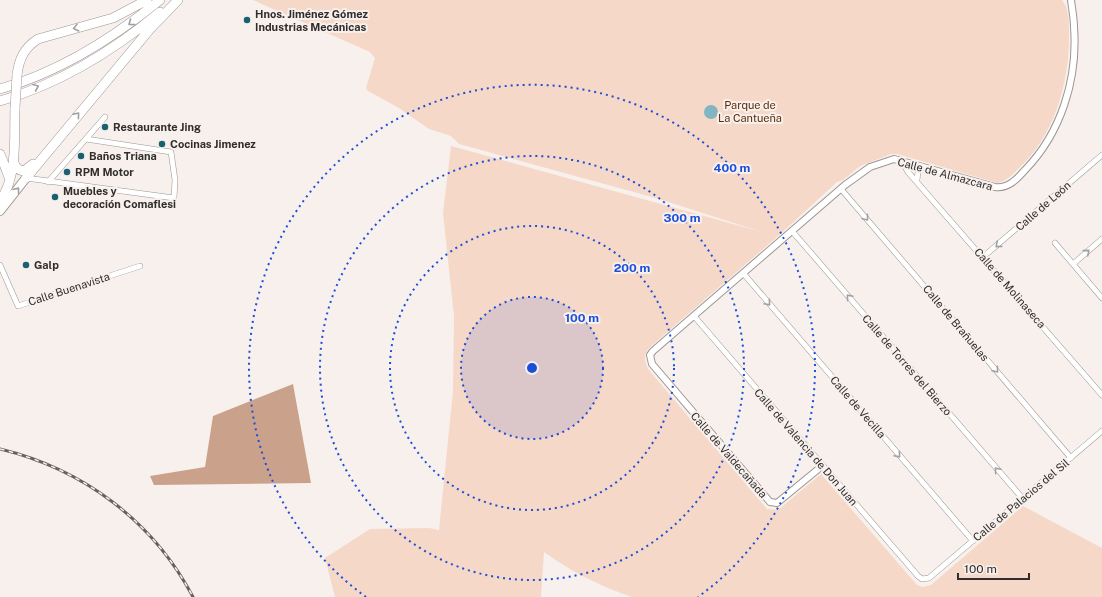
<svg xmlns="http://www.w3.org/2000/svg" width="1102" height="597" viewBox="0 0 1102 597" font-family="'Public Sans',sans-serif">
<rect width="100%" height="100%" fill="#f7f0ec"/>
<path fill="#f5d8c8" d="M253,0h809c8,10 7,25 7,38 0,47 -16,100 -52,132 -6,6 -11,11 -19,13l-101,-29h-6l-31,12 -17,14 -6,2 -60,55 -126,109c-8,7 -7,14 -3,23l119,140 11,1 43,-36 96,111 6,2 8,-2 92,-79 79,42v49h-470c-32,-11 -60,-25 -88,-45l-3,45h-206l-10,-39 45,-29 59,-1 10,2 14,-139 1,-75 -11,-103 8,-67 311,86 -103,-33 -200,-55 -8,-8 -22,-7 -30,-21 -31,-17 -2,-3 9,-30 -5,-6z"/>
<path fill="#caa28c" d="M293,384l18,99 -157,2 -4,-9 55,-9 8,-51z"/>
<path fill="#82b4c2" d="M704 112a7 7 0 1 1 14 0a7 7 0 1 1-14 0Z"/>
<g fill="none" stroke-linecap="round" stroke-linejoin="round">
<defs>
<path id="minor" d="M901,160l7,12 194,223
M26,178l148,20 1,-18 -4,-28 -85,-13
M917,180l1,-8 4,-6
M48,182l57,-65
M841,189l230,269
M792,231l231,268
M1055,243l47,55
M983,257l119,-102
M1073,264l29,-25
M0,265l18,41 122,-40
M743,273l230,268
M694,316l224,260 4,3 7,-1 173,-147"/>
<path id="tertiary" d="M822,466l-45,37 -7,-1 -118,-138 -2,-9 3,-4 192,-166 25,-18 24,-8 101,28c13,2 22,-8 30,-17 36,-37 53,-91 49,-143 0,-9 -2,-18 -3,-27"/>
<path id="primary" d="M0,211l26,-33"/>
<path id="motorway" d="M17,75c2,-16 7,-27 21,-36l75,-21 34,-18
M0,89c60,-17 112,-50 160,-89
M0,101c59,-17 113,-50 160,-89
M0,154l9,23
M13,159c2,7 3,11 11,12l9,-7
M26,178l124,-149 28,-29
M0,201c18,-25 14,-63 15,-93"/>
</defs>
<use href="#minor" stroke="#9d9693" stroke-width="6"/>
<use href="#tertiary" stroke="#9d9693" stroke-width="8"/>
<use href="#primary" stroke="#9d9693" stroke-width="10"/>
<use href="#motorway" stroke="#9d9693" stroke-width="10"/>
<use href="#minor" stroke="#fff" stroke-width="5"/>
<use href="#tertiary" stroke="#fff" stroke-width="6"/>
<use href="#primary" stroke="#fff" stroke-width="8"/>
<use href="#motorway" stroke="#fff" stroke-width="9"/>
<defs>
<path id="rail" d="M0,449c83,20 153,72 193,148"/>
</defs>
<use href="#rail" stroke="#65615f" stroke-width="3"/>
<use href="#rail" stroke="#f7f0ec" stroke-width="1.5" stroke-dasharray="4.5" stroke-linecap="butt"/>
<defs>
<path id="motorway-bridge" d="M15,108l2,-33"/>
</defs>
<use href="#motorway-bridge" stroke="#9d9693" stroke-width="10" stroke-linecap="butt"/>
<use href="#motorway-bridge" stroke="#fff" stroke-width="9"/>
</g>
<defs><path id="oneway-chevron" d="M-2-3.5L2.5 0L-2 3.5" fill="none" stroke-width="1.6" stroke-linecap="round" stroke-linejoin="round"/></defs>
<g stroke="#a2a0a0">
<use href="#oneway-chevron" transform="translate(131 23) rotate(144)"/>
<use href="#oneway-chevron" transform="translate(76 28) rotate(166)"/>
<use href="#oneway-chevron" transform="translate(36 87) rotate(-23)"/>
<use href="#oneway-chevron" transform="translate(77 115) rotate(-50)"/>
<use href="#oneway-chevron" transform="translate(17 190) rotate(-52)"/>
<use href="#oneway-chevron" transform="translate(866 218) rotate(50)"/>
<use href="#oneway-chevron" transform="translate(998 245) rotate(139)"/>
<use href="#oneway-chevron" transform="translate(1087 252) rotate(-41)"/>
<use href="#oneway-chevron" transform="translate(849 297) rotate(-131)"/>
<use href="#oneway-chevron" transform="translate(768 303) rotate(49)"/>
<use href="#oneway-chevron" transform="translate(996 370) rotate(50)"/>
<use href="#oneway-chevron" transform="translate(898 455) rotate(49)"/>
<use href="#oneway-chevron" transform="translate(997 470) rotate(-131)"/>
</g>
<circle cx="532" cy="368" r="71" fill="#1d4ed8" fill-opacity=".12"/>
<g fill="none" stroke="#1d4ed8" stroke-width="2" stroke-dasharray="2 4">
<circle cx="532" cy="368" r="71"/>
<circle cx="532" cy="368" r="142"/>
<circle cx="532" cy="368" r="212"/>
<path d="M366 597A283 283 0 1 1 698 597"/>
</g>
<g fill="#196171" stroke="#f7f0ec" stroke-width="1.5">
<circle cx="247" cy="20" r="4"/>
<circle cx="105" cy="127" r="4"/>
<circle cx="162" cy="144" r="4"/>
<circle cx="81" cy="156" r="4"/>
<circle cx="67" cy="172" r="4"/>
<circle cx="55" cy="197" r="4"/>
<circle cx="26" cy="265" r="4"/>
</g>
<g text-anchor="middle" stroke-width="4" stroke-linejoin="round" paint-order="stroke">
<g font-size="11" font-weight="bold" fill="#302d2c" stroke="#f7f0ec" text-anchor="start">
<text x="255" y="18">Hnos. Jiménez Gómez<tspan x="255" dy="13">Industrias Mecánicas</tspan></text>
<text x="113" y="131">Restaurante Jing</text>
<text x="170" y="148">Cocinas Jimenez</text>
<text x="89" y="160">Baños Triana</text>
<text x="75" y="176">RPM Motor</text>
<text x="63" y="195">Muebles y<tspan x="63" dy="13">decoración Comaflesi</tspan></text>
<text x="34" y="269">Galp</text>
</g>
<g font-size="11" fill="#5f2c09" stroke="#f7f0ec">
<text x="750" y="109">Parque de<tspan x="750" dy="13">La Cantueña</tspan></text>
</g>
<g font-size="11" fill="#302d2c" stroke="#f7f0ec">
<text transform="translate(945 174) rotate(15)" y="4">Calle de Almazcara</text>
<text transform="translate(1043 206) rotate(-41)" y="4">Calle de León</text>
<text transform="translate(1010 288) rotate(49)" y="4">Calle de Molinaseca</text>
<text transform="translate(69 289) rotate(-18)" y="4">Calle Buenavista</text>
<text transform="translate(956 323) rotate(50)" y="4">Calle de Brañuelas</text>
<text transform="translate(907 365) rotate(49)" y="4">Calle de Torres del Bierzo</text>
<text transform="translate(858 407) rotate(49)" y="4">Calle de Vecilla</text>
<text transform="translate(806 447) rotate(49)" y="4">Calle de Valencia de Don Juan</text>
<text transform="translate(729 455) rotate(49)" y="4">Calle de Valdecañada</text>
<text transform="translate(1021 500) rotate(-40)" y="4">Calle de Palacios del Sil</text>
</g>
</g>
<circle cx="532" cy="368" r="6" fill="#1d4ed8" stroke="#f7f0ec" stroke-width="2"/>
<g font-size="12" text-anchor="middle" font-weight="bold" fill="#1d4ed8" stroke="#f7f0ec" stroke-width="4" stroke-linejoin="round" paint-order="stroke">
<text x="732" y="172">400 m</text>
<text x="682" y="222">300 m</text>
<text x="632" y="272">200 m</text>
<text x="582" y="322">100 m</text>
</g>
<path d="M958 573v6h71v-6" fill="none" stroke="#302d2c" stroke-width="2"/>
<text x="964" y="573" font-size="12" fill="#302d2c" stroke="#f7f0ec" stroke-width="3" paint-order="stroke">100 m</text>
</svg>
